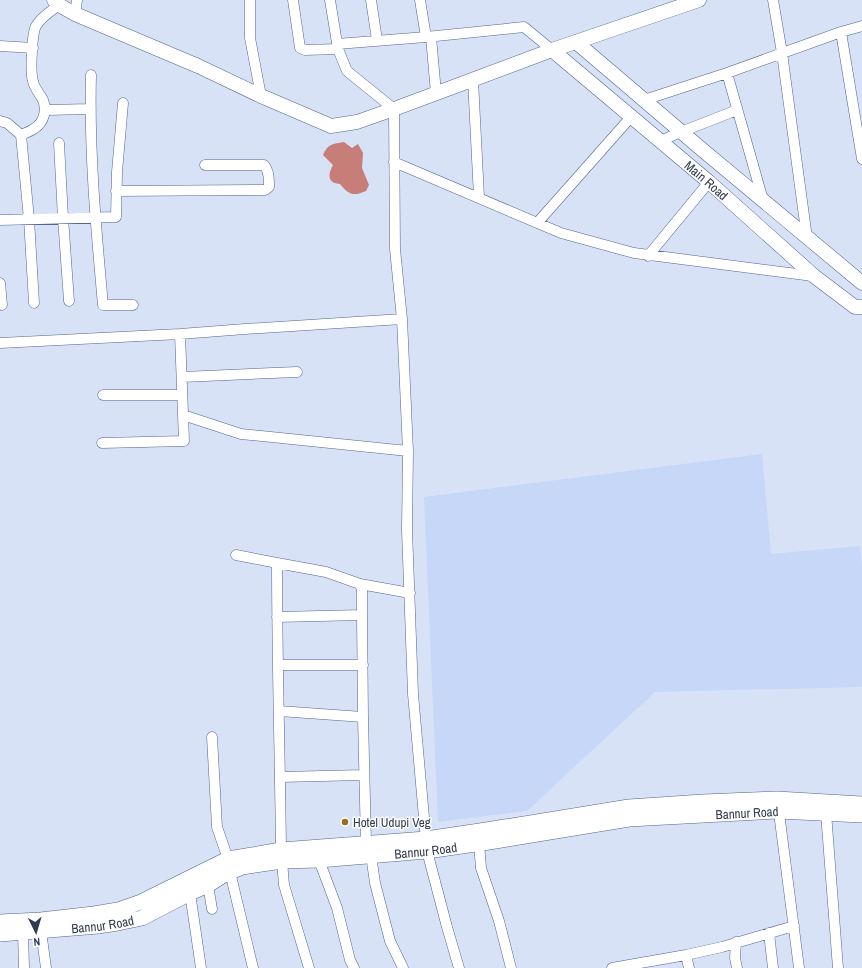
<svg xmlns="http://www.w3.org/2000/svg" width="862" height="968" viewBox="0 0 862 968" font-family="'Archivo Narrow',sans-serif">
<rect width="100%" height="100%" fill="#d8e2f6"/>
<path fill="#c6d7f8" d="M762,454l9,100 89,-8 2,21v120l-207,5 -128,119 -89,11 -14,-325z"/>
<path fill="#c77e79" d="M344,142l8,6 6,-4 5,9 -1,15 7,17 -3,6c-13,6 -18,3 -26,-7 -13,-1 -12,-10 -7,-19l-10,-10c5,-11 9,-11 21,-13z"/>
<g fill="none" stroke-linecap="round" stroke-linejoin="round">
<defs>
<path id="street" d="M250,0v38l11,58
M293,0l7,48 5,2 33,-1
M330,0l8,49 9,22 47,38 1,140 7,70 6,132 -1,79 6,164 14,157 20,76 12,41
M371,0l6,40
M420,0l6,37
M773,0l9,53 25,185
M75,14l2,-14
M841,32l21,127
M431,37l5,56
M337,44l89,-7 98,-10 28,23
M0,46l33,2
M727,73l36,127
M91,75c-2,77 5,153 12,230h30
M473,80l6,117
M644,100l83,-27 114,-41 21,-6
M46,110l44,-1
M0,121l7,2 14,12 8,84 5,84
M21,135c5,-2 10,-4 14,-7 9,-6 12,-18 8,-28 -3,-6 -9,-12 -10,-19 -3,-9 -1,-48 3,-55 5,-9 15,-15 23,-21
M660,141l21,-9 56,-22
M59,143l4,75 6,83
M394,162l167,71 73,20 179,23
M116,191l139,-1h10l4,-3c0,-8 0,-16 -5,-22h-59
M0,220l116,-3 1,-45 6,-69
M538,222l93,-105
M648,256l61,-74
M0,283l2,22
M0,343l180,-9 65,-5 157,-10
M182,377l115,-5
M103,395h79
M183,415l58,19 167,17
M102,443l82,-2 -4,-107
M236,555l41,8 49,9 34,12 2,6v25l1,102 3,126
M277,563c0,96 3,192 4,287
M360,584l50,9
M277,617l85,-2
M278,665h85
M279,711l84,6
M212,737l5,90 11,32
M280,777l84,-2
M778,805l21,163
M826,813l12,155
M479,843l2,25 18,53 12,47
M371,855l4,28 15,58 13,27
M319,860l18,48 13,52 4,8
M282,861l2,24 25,83
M230,872l23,96
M208,885l4,24
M190,893l11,75
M41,931l5,37
M23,932l1,36
M769,933l4,35
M736,942l-1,16 2,10
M612,968l74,-13
M689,968l-3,-13 36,-8 72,-21"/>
<g id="secondary">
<path d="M54,0l5,5 16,9 123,52 63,30 70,30 26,-4 37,-13 158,-59 147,-50"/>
<path d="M576,42l123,105 163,136"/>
<path id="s1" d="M552,50l157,132 105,94 41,31h7"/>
</g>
<g id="primary">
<path d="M0,922l41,-2 53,-6 24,-4 23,-8 87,-43 53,-9 145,-11 54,-8 149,-24 74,-5 74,-3 85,5"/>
<path id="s2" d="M0,934l98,-8 20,-3 24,-5 48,-25 18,-8 14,-9 8,-4 12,-5 40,-6 37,-1 108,-9 62,-9 140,-23 149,-8 84,4"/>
</g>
</defs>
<use href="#street" stroke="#506590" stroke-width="11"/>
<use href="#secondary" stroke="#506590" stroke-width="15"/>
<use href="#primary" stroke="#506590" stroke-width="16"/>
<use href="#street" stroke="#fff" stroke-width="10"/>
<use href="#secondary" stroke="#fff" stroke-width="14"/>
<use href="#primary" stroke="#fff" stroke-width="15"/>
</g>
<circle fill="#95711a" stroke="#fff" stroke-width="1.5" cx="345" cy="822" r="4"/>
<g text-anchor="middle" stroke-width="3" stroke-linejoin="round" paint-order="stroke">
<g font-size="13" fill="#313b4e" stroke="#fff">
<text dy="5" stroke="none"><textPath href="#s1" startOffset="202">Main Road</textPath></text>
<text dy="5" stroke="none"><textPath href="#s2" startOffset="764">Bannur Road</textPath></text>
<text dy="5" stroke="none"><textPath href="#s2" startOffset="440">Bannur Road</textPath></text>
<text dy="5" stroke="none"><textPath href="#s2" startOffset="103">Bannur Road</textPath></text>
</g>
<g font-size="13" fill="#313b4e" stroke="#fff" text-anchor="start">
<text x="353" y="827">Hotel Udupi Veg</text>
</g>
</g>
<g transform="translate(36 932) rotate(175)" stroke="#ffffff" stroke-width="3" paint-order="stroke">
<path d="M0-3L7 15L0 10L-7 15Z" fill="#313b4e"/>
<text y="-6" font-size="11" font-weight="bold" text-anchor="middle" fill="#313b4e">N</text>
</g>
</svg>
